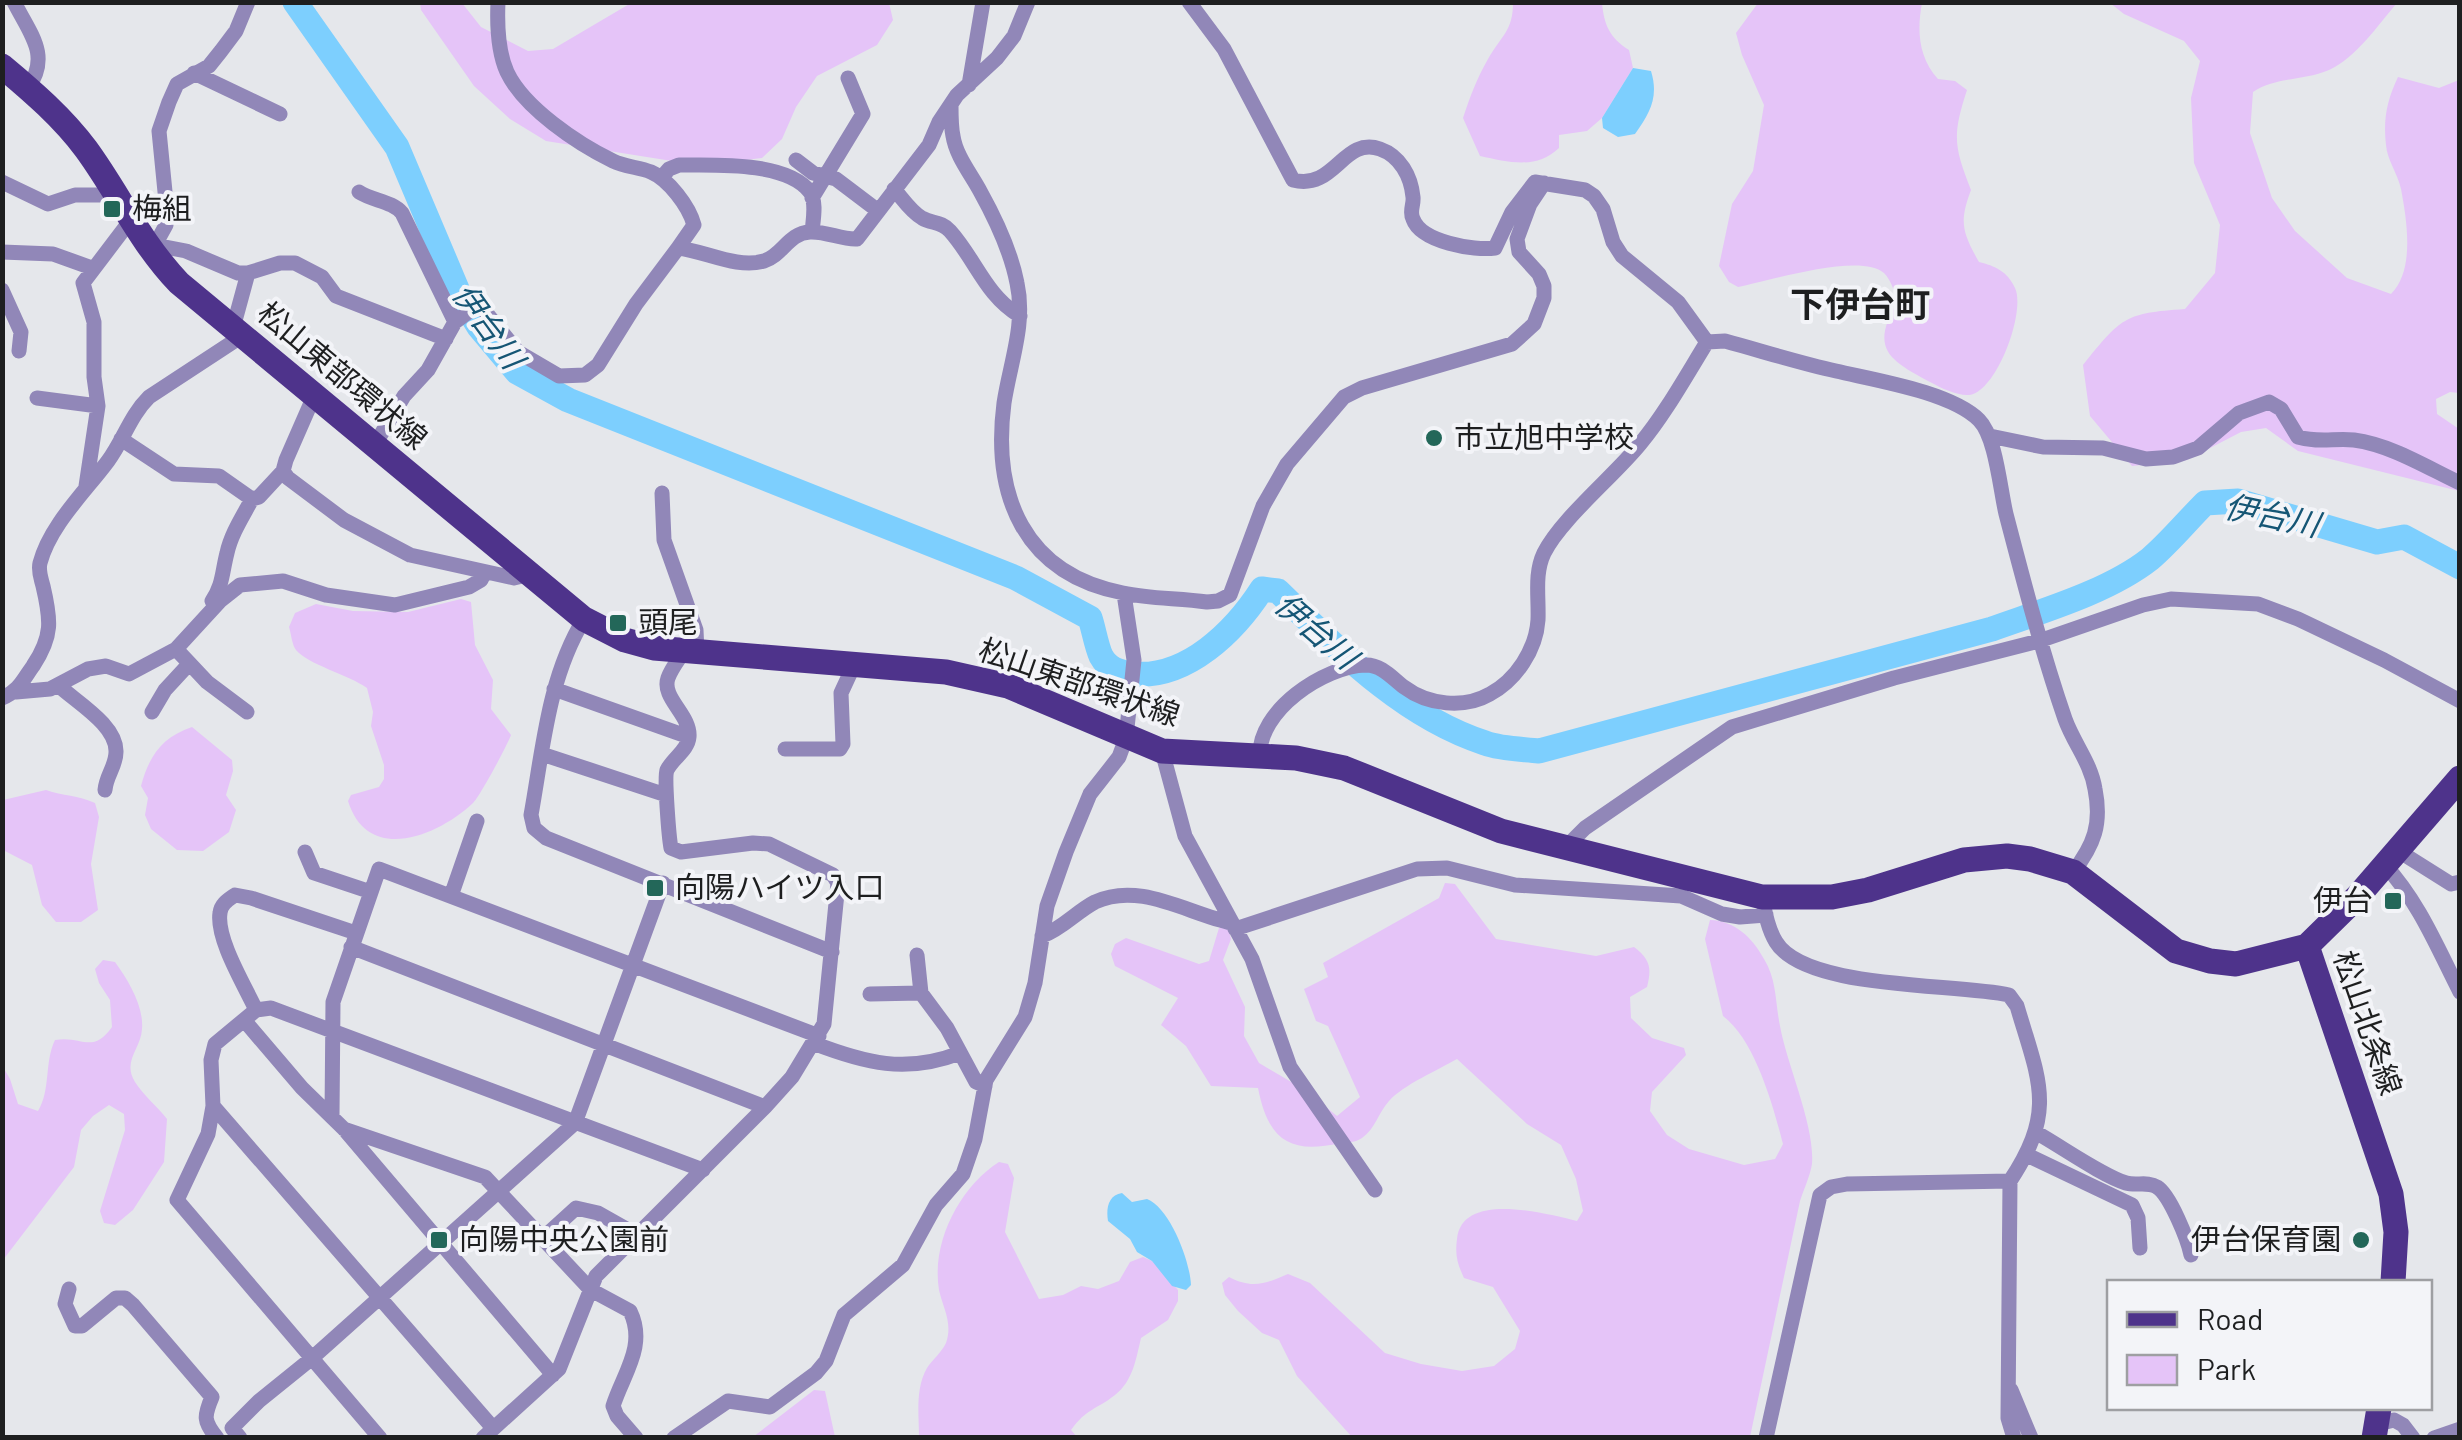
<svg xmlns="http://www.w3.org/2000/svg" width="2462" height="1440" viewBox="0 0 2462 1440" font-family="Barlow,'Noto Sans JP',sans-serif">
<rect width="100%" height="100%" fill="#e5e7eb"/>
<path fill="#e5c4f8" d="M420,3h42l19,24 47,24 25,-2 78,-46h258l4,17 -16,25 -60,31 -21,31 -14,32 -20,19 -34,4 -56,-1 -126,-20 -36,-22 -36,-33 -53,-76z
M1513,3h89c2,22 8,35 27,47l4,18 -31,50 -15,13 -28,4v13c-23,22 -50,14 -79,8l-17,-38c7,-21 14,-40 25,-59 13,-23 25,-28 25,-56z
M1758,3h164c-5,27 -4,54 16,76l17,2 12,9c-15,46 -13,56 4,100 -12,32 -9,42 8,72 16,4 28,9 36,26 11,23 -18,104 -46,107 -11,1 -28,-7 -37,-12 -43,-23 -63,-34 -34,-82 -4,-10 -7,-21 -14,-28 -24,-21 -115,8 -146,14l-9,-5 -10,-16 13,-62 21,-33 11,-66 -22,-50 -6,-22z
M2110,3h287c-19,22 -41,55 -68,67 -26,11 -54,7 -76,22l-3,41 22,65 23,33 52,47 44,16c24,-24 16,-73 10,-105 -3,-15 -14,-29 -15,-44 -3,-26 1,-45 12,-68l41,11 20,-8v313l-9,-1 -14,7 1,15 22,15v62l-161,-40 -32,-23 -25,4 -54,28 -55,6 -42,-50 -7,-51c38,-47 41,-52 102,-56l30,-36 5,-48 -26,-62 -3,-65 9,-37 -16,-20 -60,-27z
M461,599l10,3 4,43 18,35 -2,29 20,26c-3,9 -32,63 -38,68 -35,33 -105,62 -125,-2l3,-6 28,-8 5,-8v-14l-13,-39 2,-14 -6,-24c-18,-13 -60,-24 -71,-38 -4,-5 -5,-17 -7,-23l6,-14 21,-9 37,7 55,1z
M192,727l40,33 1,11 -7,24 10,15 -7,22 -26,19 -26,-1 -26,-21 -6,-14 3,-17 -7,-12c8,-30 21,-49 51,-59z
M46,790c17,6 32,5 49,13l4,14 -8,47 7,46 -17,12h-25l-14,-17 -10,-40 -29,-15v-50z
M1445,883l10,1 41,55 100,17 38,-9c16,12 18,21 13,40l-17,10 1,21 21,20 32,10 2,7 -34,37 -2,19 17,24 22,14 55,16 31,-6 8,-15c-10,-39 -28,-104 -60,-128l-18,-77 5,-19c25,1 42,17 54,39 13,21 11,43 16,67 7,39 35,100 32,138 -2,12 -8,25 -12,37l-50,236h-398l-55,-61 -18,-36 -17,-7 -24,-22 -13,-16 -3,-12 7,-6c23,12 36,7 59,-3l22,9 75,70 36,11 41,7 32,-5 21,-17 5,-18 -27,-44 -29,-9c-7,-15 -9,-23 -7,-39 5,-48 87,-26 120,-18l6,-10 -7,-32 -15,-34 -34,-21 -70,-65c-19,11 -54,26 -68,42 -11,12 -13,27 -27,37 -7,5 -14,4 -22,5 -51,12 -72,-4 -82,-55l-47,-2 -25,-40 -25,-21 17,-27 -63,-32 -4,-12 4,-10 11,-6 73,26 10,-3 10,-33h9l3,11 -8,21 22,47 -1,29 15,27 46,27 32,26 23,-19 -32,-71 -12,-5 -12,-32 24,-12 -5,-14 116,-65z
M103,960l12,2c13,18 29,44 27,67 -1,20 -20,32 -7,53 8,13 23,25 32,37l-3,43 -31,48 -18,15 -11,-2 -4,-12 25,-81 -1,-16 -15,-9 -16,11 -12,14 -7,37 -71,93v-193l7,12 8,25 20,7c13,-21 6,-48 17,-71 27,-5 37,15 57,-13l-2,-27 -11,-17 -4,-14z
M999,1162l9,2 6,14 -9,54 34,67 24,-4 18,-9 17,3 21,-8 11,-19 13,-5 9,4 26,29v11l-10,19 -27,18c-5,21 -8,43 -26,57 -19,15 -28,13 -44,35l6,7h-158c0,-22 -4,-48 8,-69 5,-8 15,-16 19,-25 7,-20 -3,-35 -7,-53 -8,-48 21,-103 60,-128z
M814,1390l11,1 10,46h-82z"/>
<path fill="#7dcffe" d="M1633,68l18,3c8,26 -1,42 -16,63l-17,3 -15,-9 -1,-10z
M1122,1193l10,9 15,-3c23,9 43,62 44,86l-5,5 -14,-4 -20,-25 -15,-9 -7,-13 -22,-18c-2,-12 0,-26 14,-28z"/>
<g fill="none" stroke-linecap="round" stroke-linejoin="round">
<path stroke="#7dcffe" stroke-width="25" d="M295,2l102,145 63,149 19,31 38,45 51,28 448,178 74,40c4,12 6,27 11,38 7,13 18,16 32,18 54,5 102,-43 129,-85l16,2c61,59 124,125 207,152 16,6 37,6 54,8l453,-122c50,-18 116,-37 158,-70 19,-16 37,-38 55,-56l33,-2 139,41 27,-5 56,30"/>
<path stroke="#9187b8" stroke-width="15" d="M14,2c16,32 37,53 14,86
M498,2c-1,22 0,50 9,70 17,36 71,72 106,89 12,6 26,6 38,11 17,7 38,34 43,53l-16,23
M1189,2l35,47 69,131c42,11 50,-44 87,-31 20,7 31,27 33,48 1,8 -4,14 0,22 8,23 61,32 82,29l17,-36 23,-30 50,8 9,6 9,13 10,33 9,14 56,46 29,40
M194,73l86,41
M969,85l14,-83
M951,106c0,10 0,21 2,30 3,20 18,38 27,55 15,27 31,61 37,92 9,41 -7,80 -13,120 -12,93 20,171 119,190 27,6 56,5 84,9l11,-1 12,-6 33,-89 24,-42 57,-67 18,-9 150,-44 22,-20 10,-26v-12l-5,-12 -20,-22 -2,-13 13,-35 14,-21
M796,160l17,13 23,6 41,31
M662,177l7,-8 10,-4c34,0 108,-4 131,27 7,10 3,28 2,40
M2,182l46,22 27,-9h41
M894,189c8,9 17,23 28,29 10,6 19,3 28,13 26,29 35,64 70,85
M359,192c14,9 33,9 43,21l53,109
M812,198l51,-84 -15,-36
M155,245l11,-20 1,-13 -8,-81 10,-29 8,-18 32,-18 12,-15 15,-20 12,-29
M150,249l5,-4 31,6 52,22h10l32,-10h15l27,14 14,19 110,43
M2,252l51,2 39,14
M2,290l19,42 -2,19
M233,328l15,-55
M1707,342l18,-1c37,10 74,22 111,30 38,9 115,21 143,49 17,17 21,69 27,94 18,69 36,138 59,205 9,25 26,44 30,70 7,35 -1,56 -22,83
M314,396l-28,64 -3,11 5,7 56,42 66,35 104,23 17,-4
M37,398l61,8
M1990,436l53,11 60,1 43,11 27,-2 25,-9 41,-35 30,-11 12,7 17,28c20,6 37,1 56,3 37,5 72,27 106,43
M121,439l53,35 45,2 33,23c-9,17 -21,35 -25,54 -5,19 -4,32 -15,48
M374,446l30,-50 24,-26 27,-48 24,-18 39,48 41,24 26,-1 13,-10 38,-61 42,-56c27,3 59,21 86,13 19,-6 24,-28 46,-29 16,-1 32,8 47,7l72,-94 10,-23 18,-27 40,-37 17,-22 14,-34
M86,486l12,-80 -4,-29v-55l-11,-39 47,-62
M662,493l2,47 32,90 1,22
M252,499l7,-2 24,-26
M584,619c-36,59 -41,130 -53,196l3,13 12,10 286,114
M176,649l31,33 40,30
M58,685c18,17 59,40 58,67 0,14 -10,24 -11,38
M554,689l135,48
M16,692l34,-3 38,-20 18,-3 23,8 47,-25 45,-49 19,-15 43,-4 43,14 69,10 74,-18 12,-7 4,-8
M2,698c17,-7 21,-18 31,-32 20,-30 18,-46 10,-80 -2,-8 -5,-15 -3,-23 10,-38 45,-71 68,-102 16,-22 22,-45 41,-64l93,-61
M152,712l13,-22 24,-26
M785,749h55l3,-5 -2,-51 13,-28
M1162,751l23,85 67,123 38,108 85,123
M542,754l124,41
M1260,757c-3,-46 64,-91 106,-92 16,0 26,13 38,22 24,18 60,22 86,7 26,-14 46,-44 48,-74 1,-23 -4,-46 6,-67 17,-34 70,-77 96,-109 25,-30 46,-68 67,-102
M1566,847l19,-19 147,-101 162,-49 145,-37 104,-36 28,-6 87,5 40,15 86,41 76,41
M2397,850l54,34 9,-2
M305,852l9,21 57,19
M2384,864c35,38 53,83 76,128
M451,896l26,-75
M1762,897c3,15 6,32 14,45 29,48 179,41 233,53l8,11c22,75 40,104 -7,175l-2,237 6,20
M1235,929l182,-60 30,-1 68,17 166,11 41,18 18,3 26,-2
M1042,936c20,-7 34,-24 53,-34 45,-21 93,12 137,21
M351,947l414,160
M917,955l4,38
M870,994l51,-1 26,35 29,54 9,4
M256,1010c-11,-24 -40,-71 -36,-97 1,-9 8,-13 15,-18l16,3 105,35
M244,1020l58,68 42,41 209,246
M813,1043c52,20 93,31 147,10
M213,1106l280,322
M332,1116l1,-114 46,-133 440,167
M344,1129l141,48 106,113 39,21c17,35 -7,63 -17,95l4,10 19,22
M2037,1133c25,14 64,42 89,50 10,3 22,-2 31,4 13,8 31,53 34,68
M2027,1155l105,50 6,13 2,30
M543,1238l33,-30 22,5 39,22
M69,1289l-4,15 10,22h7l34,-28h9l8,7 79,92c-8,19 -9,24 5,41
M2011,1390l20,48
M2378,1424l16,-4 9,5 10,13
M240,1438l-8,-10 27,-27 52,-42 264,-236 88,-240
M380,1438l-203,-238 31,-66 5,-28 -2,-46 4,-16 41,-34 15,-2 432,162
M483,1438l76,-69 37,-93 169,-169 27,-30 32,-53 14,-141 -5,-8 -64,-31 -16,-1 -72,9 -10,-4c-2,-10 -7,-71 -4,-78 6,-12 21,-20 22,-33 2,-22 -28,-39 -21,-59 3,-9 11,-19 16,-27
M674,1438l54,-37 42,6 46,-34 10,-12 18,-46 59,-50 33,-60 27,-31 12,-35 11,-59 39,-63 10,-34 12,-77 19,-54 24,-58 29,-37 7,-19 8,-78 -10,-66
M1766,1438l54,-243 11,-8 16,-3 163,-3
M2434,1438l26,-9"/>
<path stroke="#4e338b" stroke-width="25" d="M2,66c30,25 61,52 84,83 33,45 53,92 93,134l405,336 41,21 29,8 292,24 62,14 154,65 134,7 48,10 157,63 261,66h70l36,-7 96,-30 43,-4 23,3 43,13 103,79 34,10 26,3 71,-18 51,-50 102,-118
M2307,946l84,248 5,38 -3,50
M2374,1438l5,-30"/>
</g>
<g fill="#236759" stroke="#f3f4f8" stroke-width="4">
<rect x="102" y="199" width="20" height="20" rx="5"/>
<circle cx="1434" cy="438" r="10"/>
<rect x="608" y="613" width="20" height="20" rx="5"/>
<rect x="645" y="878" width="20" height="20" rx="5"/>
<rect x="2383" y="891" width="20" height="20" rx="5"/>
<rect x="429" y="1230" width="20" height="20" rx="5"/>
<circle cx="2361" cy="1240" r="10"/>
</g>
<g text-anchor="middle" stroke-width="8" stroke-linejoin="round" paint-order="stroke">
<g font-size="30" fill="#1e1f20" stroke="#f3f4f8" text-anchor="start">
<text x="132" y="219">梅組</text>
<text x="1454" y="448">市立旭中学校</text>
<text x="638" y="633">頭尾</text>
<text x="675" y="898">向陽ハイツ入口</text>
<text x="2373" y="911" text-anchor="end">伊台</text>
<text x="459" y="1250">向陽中央公園前</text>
<text x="2341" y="1250" text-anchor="end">伊台保育園</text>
</g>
<g font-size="30" fill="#1e1f20" stroke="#f3f4f8">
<text transform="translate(342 376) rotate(40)" y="10">松山東部環状線</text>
<text transform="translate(1079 683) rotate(19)" y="10">松山東部環状線</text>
<text transform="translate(2367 1023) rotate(71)" y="10">松山北条線</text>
</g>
<g font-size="32" font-style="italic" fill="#165675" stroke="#f3f4f8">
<text transform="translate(488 326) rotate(54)" y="11">伊台川</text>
<text transform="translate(2272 516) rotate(12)" y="11">伊台川</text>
<text transform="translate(1316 631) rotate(41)" y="11">伊台川</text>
</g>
<g font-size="35" font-weight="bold" fill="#1e1f20" stroke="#f3f4f8">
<text x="1860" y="317">下伊台町</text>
</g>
</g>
<rect width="2462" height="1440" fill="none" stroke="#1e1f20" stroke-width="10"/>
<rect x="2107" y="1280" width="325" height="130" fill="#f3f4f8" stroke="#9e9fa2" stroke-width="2.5"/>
<rect x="2127" y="1312" width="50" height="15" fill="#4e338b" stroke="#9e9fa2" stroke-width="2.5"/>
<text x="2197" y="1330" font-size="30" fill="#1e1f20">Road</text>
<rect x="2127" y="1355" width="50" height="30" fill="#e5c4f8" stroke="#9e9fa2" stroke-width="2.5"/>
<text x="2197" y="1380" font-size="30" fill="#1e1f20">Park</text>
</svg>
